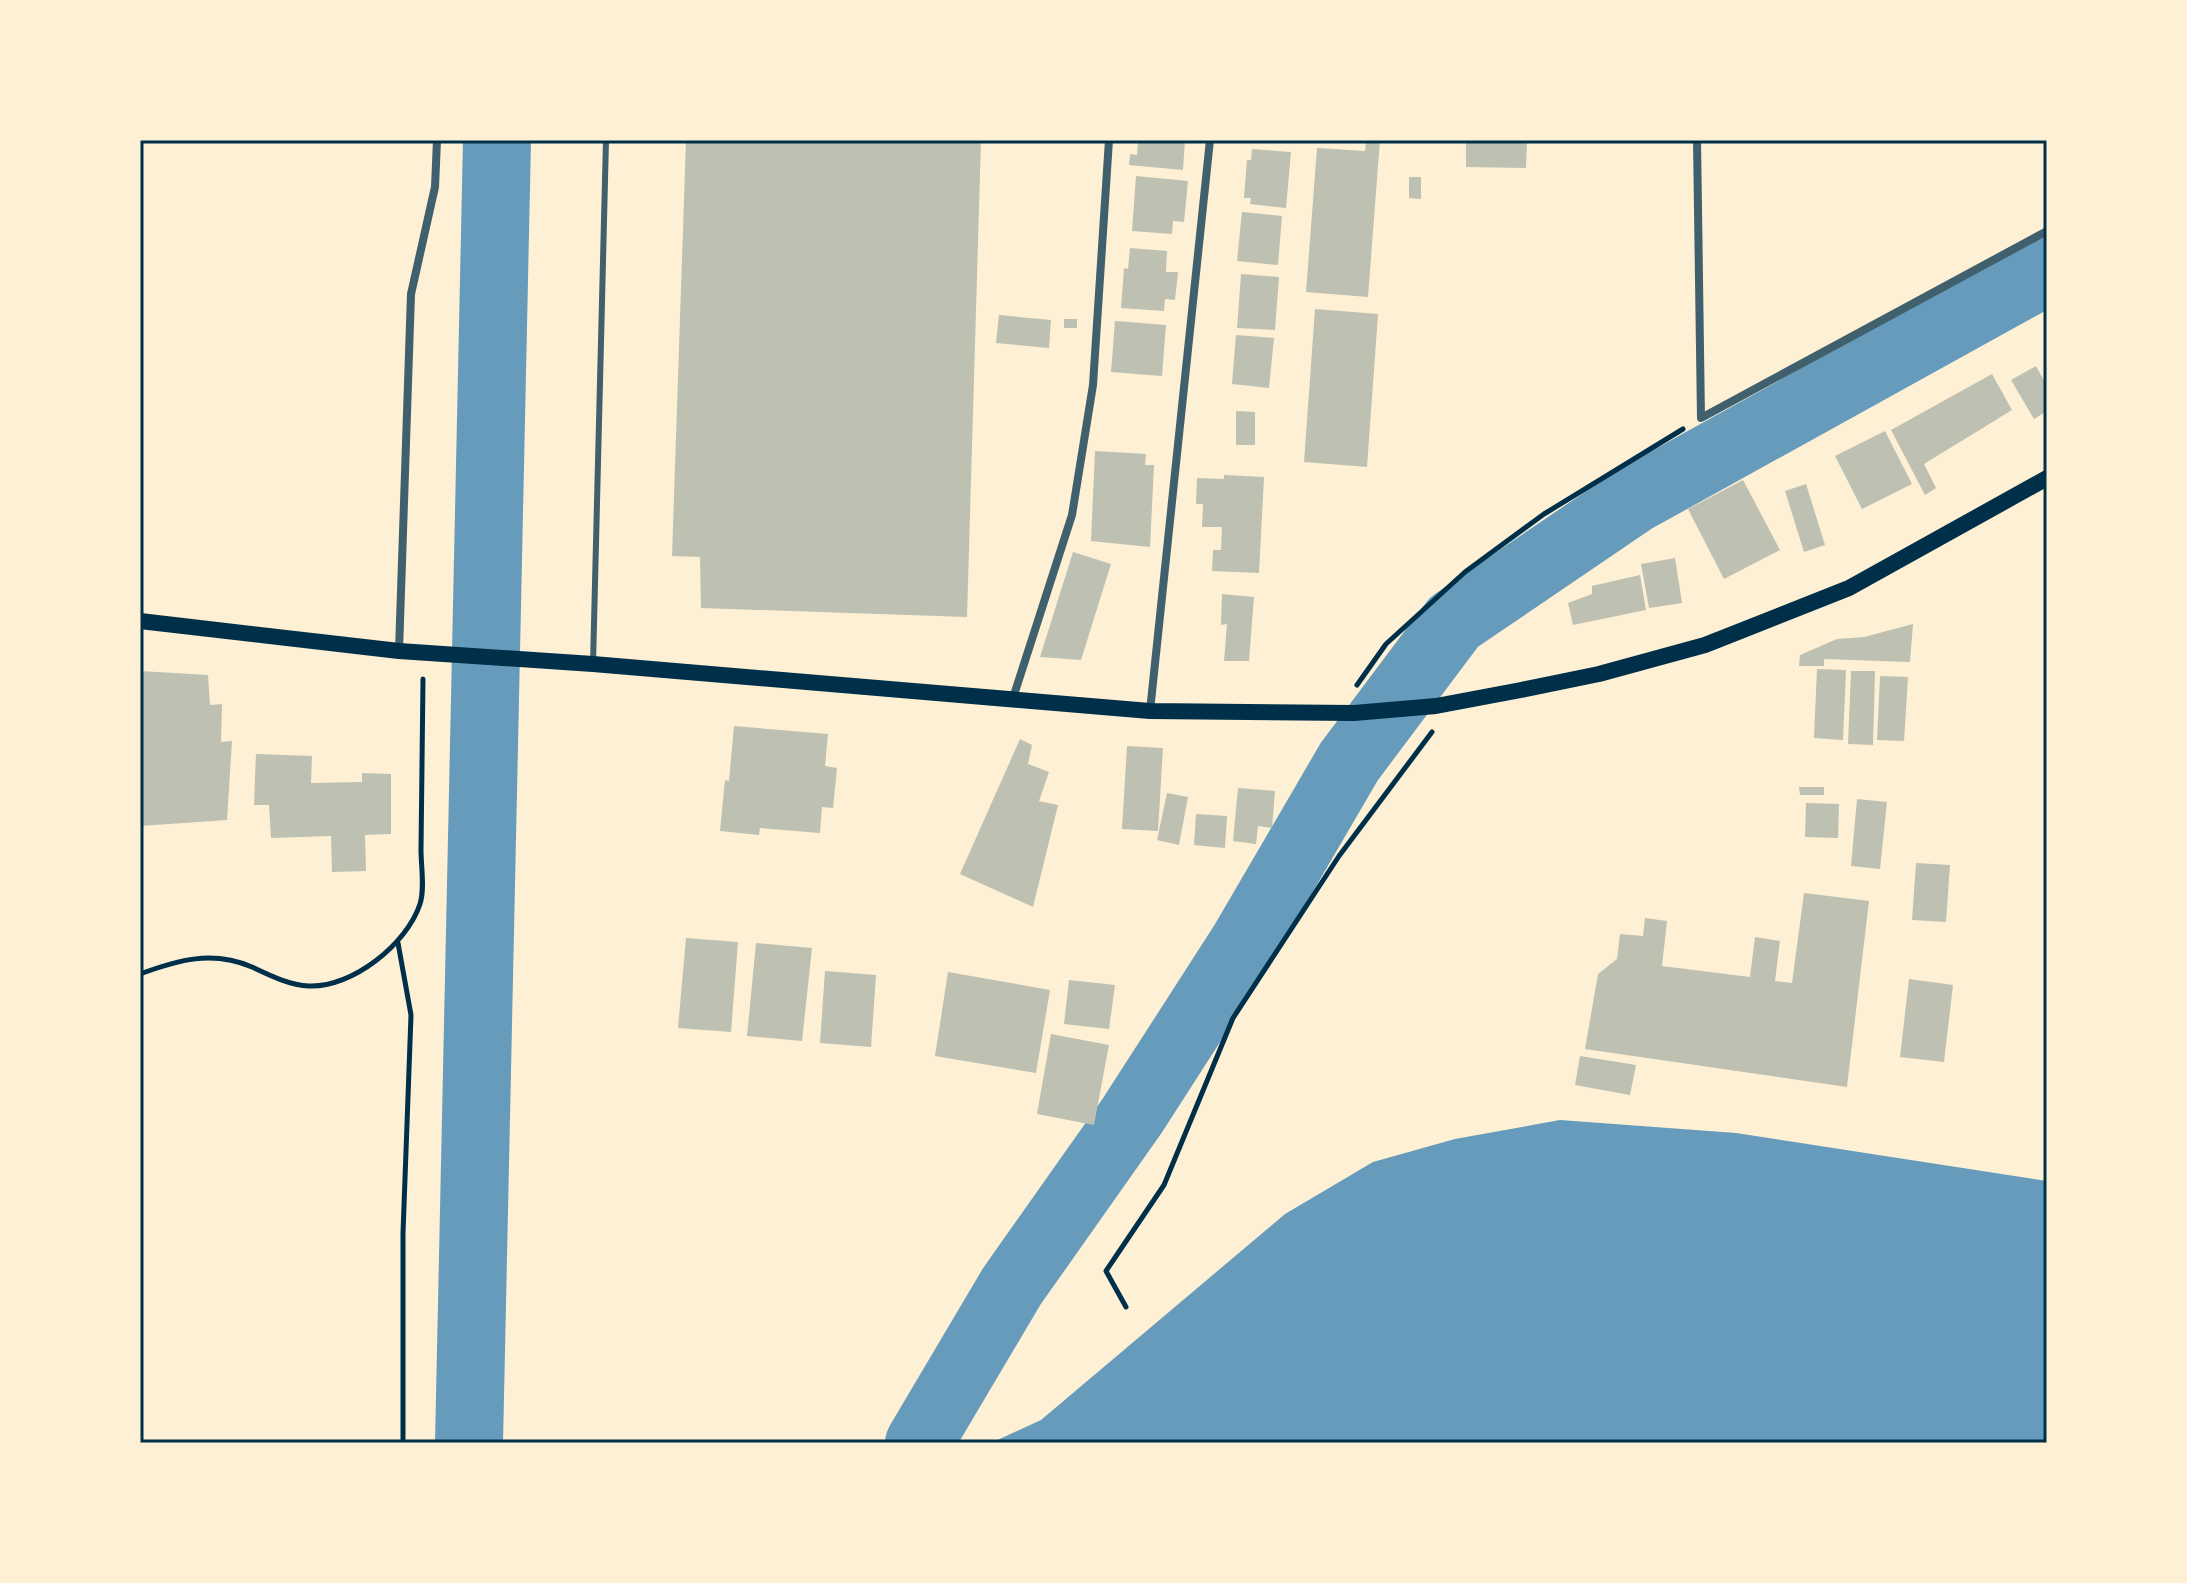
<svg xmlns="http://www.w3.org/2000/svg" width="2187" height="1583" viewBox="0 0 2187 1583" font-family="Signika,sans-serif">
<rect width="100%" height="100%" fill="#fdf0d5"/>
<path fill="#669bbc" d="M1560,1120l176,13 311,48v262h-1056l50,-23 244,-206 88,-52 82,-23z"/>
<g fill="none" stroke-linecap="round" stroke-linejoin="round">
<path stroke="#669bbc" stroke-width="68" d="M469,1443l28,-1303
M919,1443l93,-157 120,-170 112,-174 105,-180 105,-140 181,-123 412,-228"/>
</g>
<path fill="#bec0b2" d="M686,140h295l-14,477 -266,-9 -1,-51 -28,-1z
M1138,140h47l-2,30 -54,-5 1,-11 7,1z
M1366,140h14l-12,157 -62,-5 11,-144 48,3z
M1466,140h61l-1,28 -60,-1z
M1252,149l39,3 -5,56 -36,-4 1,-6h-7l3,-38h4z
M1136,176l52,5 -4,41 -11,-1 -1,13 -40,-3z
M1409,177h12v22l-12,-1z
M1242,212l40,4 -4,49 -41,-4z
M1130,248l37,3 -1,21h12l-3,28 -10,-1 -1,12 -43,-3 3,-40 4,1z
M1241,274l38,3 -4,53 -38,-2z
M1315,309l63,5 -11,153 -63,-5z
M999,315l52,5 -2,28 -53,-5z
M1064,319h13v9h-13z
M1115,321l51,4 -4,51 -51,-4z
M1236,335l38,3 -5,50 -37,-4z
M2036,366l11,20v25l-13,8 -23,-39z
M1992,374l20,36 -88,54 12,24 -11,7 -34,-65z
M1236,411l19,1v33h-19z
M1885,431l27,53 -50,25 -27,-53z
M1095,451l51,3 -1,11h9l-4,82 -59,-6z
M1224,475l40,2 -5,96 -47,-2 1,-21h8l1,-23h-20l1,-23h-7l1,-26 27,1z
M1743,480l37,70 -56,29 -36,-70z
M1806,484l19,61 -21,7 -19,-61z
M1073,552l38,12 -30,96 -41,-3z
M1675,558l7,45 -33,5 -8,-44z
M1640,575l6,35 -73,15 -5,-22 24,-9v-8z
M1222,594l32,3 -5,64h-25l3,-37 -6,1z
M1913,624l-3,38 -86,-3v7h-25l1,-11 37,-16 27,-2z
M1817,669l29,1 -3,70 -29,-2z
M140,671l68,4 2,30 12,-1 -1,38 11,-1 -5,79 -87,6z
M1851,671h24l-2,74 -25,-1z
M1880,676l28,1 -4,64 -27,-1z
M734,726l94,8 -3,32 12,2 -4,40 -11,-1 -2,26 -60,-5 -1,7 -39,-4 5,-51 4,1z
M1020,739l12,6 -4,19 21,8 -10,29 19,4 -25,102 -73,-33z
M1127,746l36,2 -5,83 -36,-2z
M256,754l56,2 -1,27 51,-1v-9l29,1v60l-26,1 1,36 -34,1 -1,-36 -60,2 -2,-33h-15z
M1799,787h25v8h-24z
M1238,788l37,3 -3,37 -14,-2 -2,18 -23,-3z
M1167,793l21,4 -9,48 -22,-5z
M1857,799l30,3 -7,67 -29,-3z
M1806,803l33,1 -1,34 -33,-1z
M1196,814l31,2 -2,32 -31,-3z
M1916,863l34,2 -4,57 -34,-2z
M1804,893l65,8 -22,186 -262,-38 13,-75 19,-15 3,-25 23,2 2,-18 22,3 -5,45 88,11 5,-40 25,4 -5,40 17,2z
M686,938l52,4 -7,90 -53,-4z
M756,943l56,5 -10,93 -55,-5z
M825,971l51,4 -5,72 -51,-4z
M948,972l102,18 -14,83 -101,-17z
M1909,979l44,6 -9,77 -44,-5z
M1069,980l46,5 -6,44 -45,-5z
M1051,1034l58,11 -15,80 -57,-11z
M1580,1056l56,9 -6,30 -55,-10z"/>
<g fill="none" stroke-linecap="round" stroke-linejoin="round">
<path stroke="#003049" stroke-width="5" d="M1357,685l29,-41 79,-72 79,-58 139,-85
M398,943l13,72 -8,218v210
M140,974c38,-14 72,-24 112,-7 17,8 37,18 57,19 43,2 98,-42 111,-82 5,-15 1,-38 1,-54 1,-57 1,-114 2,-171
M1126,1307l-20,-36 58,-86 69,-167 106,-162 93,-124"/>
<path stroke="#3f606c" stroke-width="6" d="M593,664l13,-524"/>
<path stroke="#3f606c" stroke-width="8" d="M1697,140l4,278 346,-187
M399,651l12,-357 24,-107 2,-47
M1013,698l59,-183 21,-130 16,-245
M1150,711l60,-571"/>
<path stroke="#003049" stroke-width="16" d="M140,621l259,30 194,13 557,47 204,2 82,-7 85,-16 78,-16 106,-29 144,-57 198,-110"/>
</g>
<rect width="2187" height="1583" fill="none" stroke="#fdf0d5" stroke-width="284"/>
<rect x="142" y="142" width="1903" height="1299" fill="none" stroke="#003049" stroke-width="3"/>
</svg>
